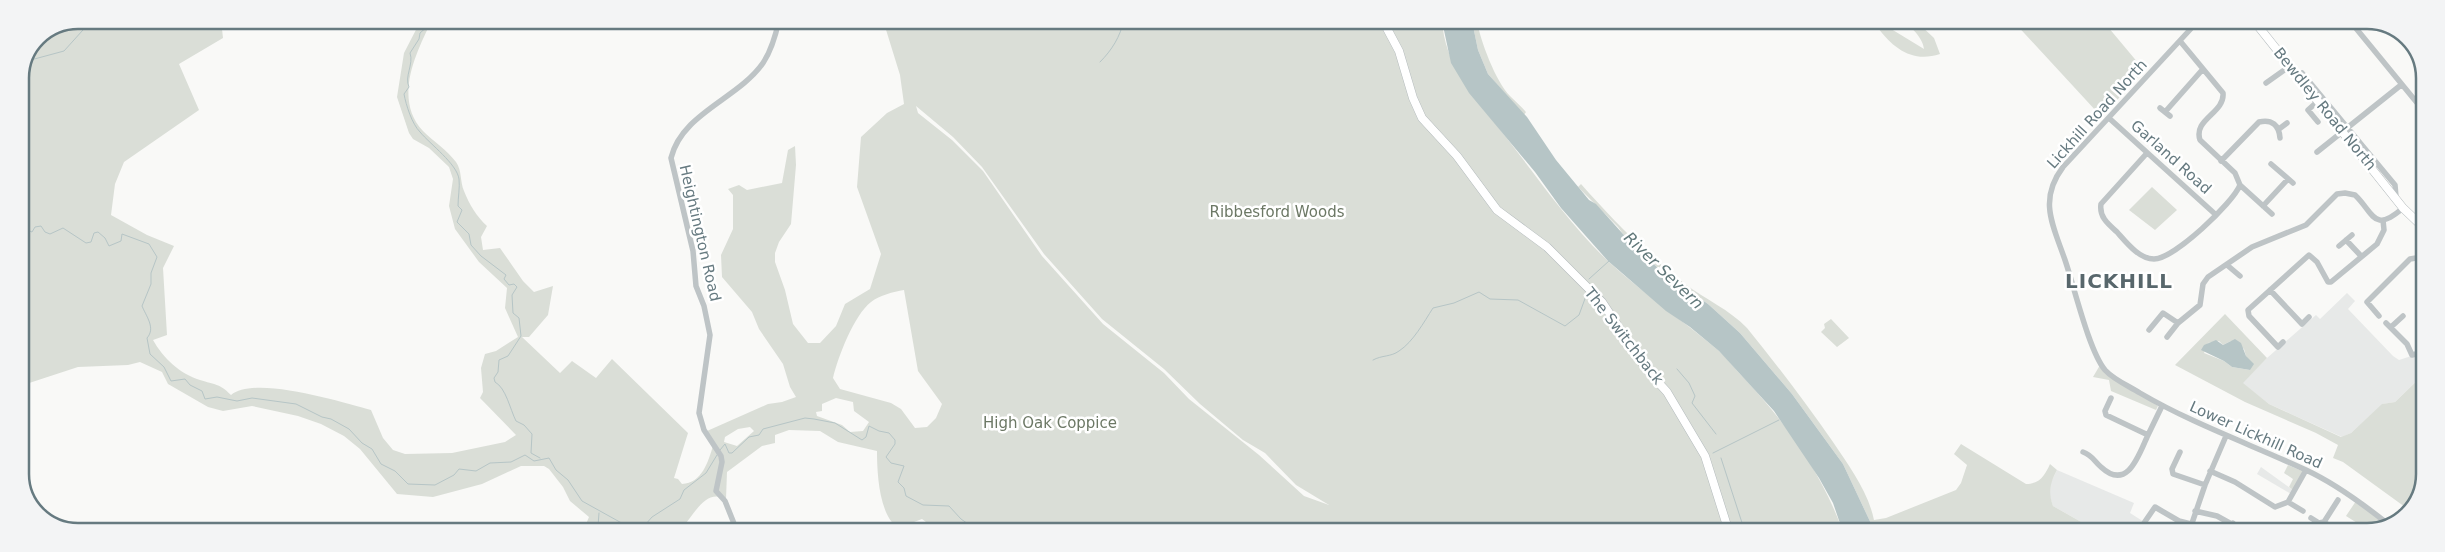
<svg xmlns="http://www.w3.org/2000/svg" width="2445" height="552" viewBox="0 0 2445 552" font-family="'DejaVu Sans',sans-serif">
<rect width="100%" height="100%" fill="#f9f9f7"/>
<path fill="#e7e9e8" d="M2347,293l8,8 -7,8 45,47 6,4 25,-8v22l-29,28 -12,2 -32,29 -9,4 -73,-33 -27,-21 25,-25 49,-43 4,4z
M2261,467l32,23 -2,4 -34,-20z
M2057,470l77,33 -4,10 30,19h-61l-46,-26 -3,-9v-13z"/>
<path fill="#daded7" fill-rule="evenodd" d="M78,20h143l2,18 -44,26 20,46 -75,52 -9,22 -4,31 36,20 27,11 -11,22 4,67 -14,5c10,18 27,34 47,40 15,5 19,3 31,15 24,-20 110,7 140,15l12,28 10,12 12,4 47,-1 53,-11 11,-7 -36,-37 3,-6 -2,-24 4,-14 11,-3 22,-14 -13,-29 2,-20 -28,-26 -24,-33 -6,-23 4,-27 -4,-12 -20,-19 -16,-9 -4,-6 -12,-36 7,-44 17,-33h11c-16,33 -39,79 -9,111 10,10 24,19 33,31 6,8 4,20 8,29 5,13 13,26 23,35l-6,11 2,13 17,-2 23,33 11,11 19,-6 -5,29 -19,22h-7l38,36 12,-12 24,17 16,-19 76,74 -14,45 4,1 4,5c20,-1 26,-22 31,-38l8,15 -6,25 5,11c-19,-4 -29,25 -42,34h-95l6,-14 -19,-16 -7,-14 -14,-18 -5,-3h-23l-39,18 -49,13 -36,-3 -37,-45 -16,-13 -23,-12 -23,-8 -46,-10 -29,5 -15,-4 -40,-23 -6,-12 -22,-10 -12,3 -50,2 -58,19v-308l17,-41z
M883,20l559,1c3,41 27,71 52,101 38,47 71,98 115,140 35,32 73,58 109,88 9,8 17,19 26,28 42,45 78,95 99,154l-905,-1 -16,-12 -24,9c-19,-13 -21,-55 -21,-77l-39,-9 -18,-11 -31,-1 -14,5v8l-13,3 -35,26 -1,27 -9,-8 5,-37 -15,-23 61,-27 14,-2 14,-5 -6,-10 -7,-23 -24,-35 -7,-17 -30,-35 -1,-22 12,-26v-34l-5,-6 11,-4 8,5 35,-7 6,-33 7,-4 1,19 -5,59 -12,18 -4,11v9l10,28 8,34 15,19h12l16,-17 9,-22 25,-15 11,-35 -24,-67 4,-50 26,-24 17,-9 -4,-29zM916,106l37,31 29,30 62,87 58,65 62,50 36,35 43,36 22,13 31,32 33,20 -25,-9 -45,-41 -70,-56 -25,-26 -61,-49 -61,-68 -59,-85 -31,-31 -34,-27zM904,290l14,81 24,33 -6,14 -9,9 -12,1 -14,-19 -10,-6 -51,-14 -7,-11c5,-21 21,-63 38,-76 9,-7 22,-10 33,-12zM836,398l17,4 1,9 15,11 -6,9 -13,1 -8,-7 -25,-9 -1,-4 6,-1v-7zM750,427l4,4 -17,15 -13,-4 1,-5 13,-8z
M1472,21h5c3,19 19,61 33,75 5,5 11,10 16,16l-2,3 -36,-41 -10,-24z
M1902,21h14l18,17 6,16c-27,9 -46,-5 -62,-26l5,-4 41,25c-1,-11 -13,-23 -22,-28z
M2013,21h90l41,49 -34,38 -6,-5 -7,9z
M1581,184c31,35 66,71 104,100 20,15 45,26 62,44 30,37 59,75 86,114 16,24 35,49 41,78l12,-2 70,-28 5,-7 6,-18 -13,-11 7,-10 65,40c14,0 19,-9 24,-20l7,6c-7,13 -9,22 -4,36l46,26h-224l-32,-68 -51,-70 -52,-61 -32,-29 -44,-30 -41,-40 -5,-7 -40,-40z
M2152,187l25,23 -22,20 -26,-20z
M2225,314l42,44 -24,25 26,21 72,33 10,-4 31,-29 13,-2 29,-28v111l-19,33 -10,3 10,-14 -62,-45 -10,-4 5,-13 -22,-12 -71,-31 -70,-37zM2219,341l4,4 8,-4 13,8 6,21 -18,-3 -8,-6 -20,-8 4,-10z
M1831,319l18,19 -12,9 -16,-15 4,-4 -1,-4z
M2100,365l58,41 -2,4 -45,-19 -2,-11 -16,-3z
M2288,465l14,6 4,-1 -13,20 -4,-3 4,-8 -9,-6z
M2356,501l28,20 -4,6 -10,4 -24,-15z"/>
<path fill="#b6c5c6" d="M1442,21h30l6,29 10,24 39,43 29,43 33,40 7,4 27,30 41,40 44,30 32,29 52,61 51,70 32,68h-32l-10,-29 -14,-25 -45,-67 -55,-60 -29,-24 -24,-16 -58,-50 -47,-53 -26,-36 -66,-79 -18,-30z
M2235,339l6,4 5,13 8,8 -4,6 -18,-3 -8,-6 -23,-11 3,-5 12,-5 7,5z"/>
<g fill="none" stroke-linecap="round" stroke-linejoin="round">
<path stroke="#b6c5c6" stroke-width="1" d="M428,20v6l-8,7 -1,6 -9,14c4,11 -6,24 -1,34l-5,7c2,11 8,30 16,38 10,12 37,32 39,47 1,8 -1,18 -1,27l4,4 -5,12 12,12 2,11 10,11 25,19 -2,4 5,6 5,-1 3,3 -5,8 1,18 6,5 2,18 -13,20 -9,4 -1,12 -4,6 1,4c11,6 15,27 21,39l8,4 8,9 -1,19 9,5
M27,61l37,-10 28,-31
M1100,62c12,-12 20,-25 24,-42
M20,227l12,5 3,-5 6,-1 4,6 5,2 13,-6 23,15 5,-1 3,-9 4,-1 7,6 4,8 12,-5 1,-7 27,10 8,13 -6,16v11l-9,22c4,10 14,22 5,32l3,16 14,13 7,14 14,-2 5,6 12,6 3,8 12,-2 20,4 15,-3 44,6 26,13 9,2 18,10 13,14 10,6 9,15 14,7 13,13 27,1 19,-10 5,-6 17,2 14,-8 21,-1 14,-7 9,6 15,-3 7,12 12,10 14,21 45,25 9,1 9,-2 7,-8 28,-18 4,-9 22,-17 11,-18
M1589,279l20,-18
M1373,360c9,-5 18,-3 26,-9 14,-9 25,-29 34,-43l21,-5 25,-11 11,7 28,1 47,26 14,-11 7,-19
M1677,369l12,14 6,13 -3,7 24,31
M720,450l5,-6 4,9h3l17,-16 10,-2 4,-6 42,-11 9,1 21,4 27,17 4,-3 3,-11 10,5 10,2 6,7v4l-9,13 5,6 13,3 -6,16 6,6 2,8 17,9 26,1 12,13 17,12
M1713,453l66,-33
M1721,458l24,74
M594,531l4,-5 1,-13"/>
<defs>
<path id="major" d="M1383,21l16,30 14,47 9,20 35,38 40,54 50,37 55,55 45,68 20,22 38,64 24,76
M2254,21l149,187 21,20"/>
</defs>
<use href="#major" stroke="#b2b9bb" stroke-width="9"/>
<path stroke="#bec4c6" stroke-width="5.5" d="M2198,21l-135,146c-25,33 -10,58 2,93 9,26 24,91 40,110 9,10 24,16 35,23 53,31 110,51 166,77 28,13 57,34 82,54
M2350,21l68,83
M2180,41l43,52c2,20 -30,26 -23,47l35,33 5,12 32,29
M2302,73l93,112 1,12
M2266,83l24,-17
M2160,108l10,8
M2165,112l38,-43
M2110,119l105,95
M2318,122l-10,-12 10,-9
M2279,129l8,-6
M2317,152l84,-67
M2147,153l-46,51c-2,13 7,20 16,28 9,10 22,27 37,27 20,0 79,-56 86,-74
M2221,161l38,-39c13,-3 20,3 21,16
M2271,164l22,19
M2263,206l25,-27
M2346,240l15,16
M2339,246l13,-11
M2227,265l13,11
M2270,290l32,34 7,-7
M2419,299l3,3 2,-3
M2379,316l-12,-14 43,-43 6,-1 8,5
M2386,323l21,21 5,11 12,-3
M2391,327l12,-11
M2149,330l14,-17 15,10
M2167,337l11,-14 22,-18 3,-21 5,-7 44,-30 54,-22 31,-31 8,-1 10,2c19,18 18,39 48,13
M2283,342l-5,5 -29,-31 -1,-6 61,-55 8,7 11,20h3l46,-38 7,-14 -1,-10
M2111,398l-6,13 1,4 42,20 14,-29
M2083,452c9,3 11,9 18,15 27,25 38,-13 47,-32
M2180,452l-8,17 1,5 32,11
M2210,471l25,11 40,25 13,-5 18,-32
M2338,500l-14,22 14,10
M2288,502l15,9
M2195,511l22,5 29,16
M2311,518l8,5 5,-1
M2144,523l11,-16 24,14 12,3
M737,531l-12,-30 -9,-10 6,-29 -1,-6 -17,-26 -5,-17 11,-78 -6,-29 -8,-20 -3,-35 -22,-93c11,-45 67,-59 92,-95 8,-12 13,-29 16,-43
M2189,532l16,-47 21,-49
M2230,532l3,-9"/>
<use href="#major" stroke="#fff" stroke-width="8"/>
</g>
<g text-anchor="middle" stroke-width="5" stroke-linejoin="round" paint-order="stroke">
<g font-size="15" fill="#667a80" stroke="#fff">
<text transform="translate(2325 109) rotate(51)" y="5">Bewdley Road North</text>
<text transform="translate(2097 114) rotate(-48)" y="5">Lickhill Road North</text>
<text transform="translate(2171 157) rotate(42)" y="5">Garland Road</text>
<text transform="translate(700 233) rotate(77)" y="5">Heightington Road</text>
<text transform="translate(1624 336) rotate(52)" y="5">The Switchback</text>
<text transform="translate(2256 435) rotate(24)" y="5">Lower Lickhill Road</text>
</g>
<g font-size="15" fill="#6c7865" stroke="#fff">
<text x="1277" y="217">Ribbesford Woods</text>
<text x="1050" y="428">High Oak Coppice</text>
</g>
<g font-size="16" font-style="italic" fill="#61787a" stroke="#fff">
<text transform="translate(1664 270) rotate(44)" y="6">River Severn</text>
</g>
<g font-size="20" font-weight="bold" letter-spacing="1" fill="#58676c" stroke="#fff">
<text x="2119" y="288">LICKHILL</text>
</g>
</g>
<path d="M0 0H2445V552H0ZM78 29H2367A49 49 0 0 1 2416 78V474A49 49 0 0 1 2367 523H78A49 49 0 0 1 29 474V78A49 49 0 0 1 78 29Z" fill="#f3f4f5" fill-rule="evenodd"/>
<path fill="none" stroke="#667a80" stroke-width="2.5" d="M78 29H2367A49 49 0 0 1 2416 78V474A49 49 0 0 1 2367 523H78A49 49 0 0 1 29 474V78A49 49 0 0 1 78 29Z"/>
</svg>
